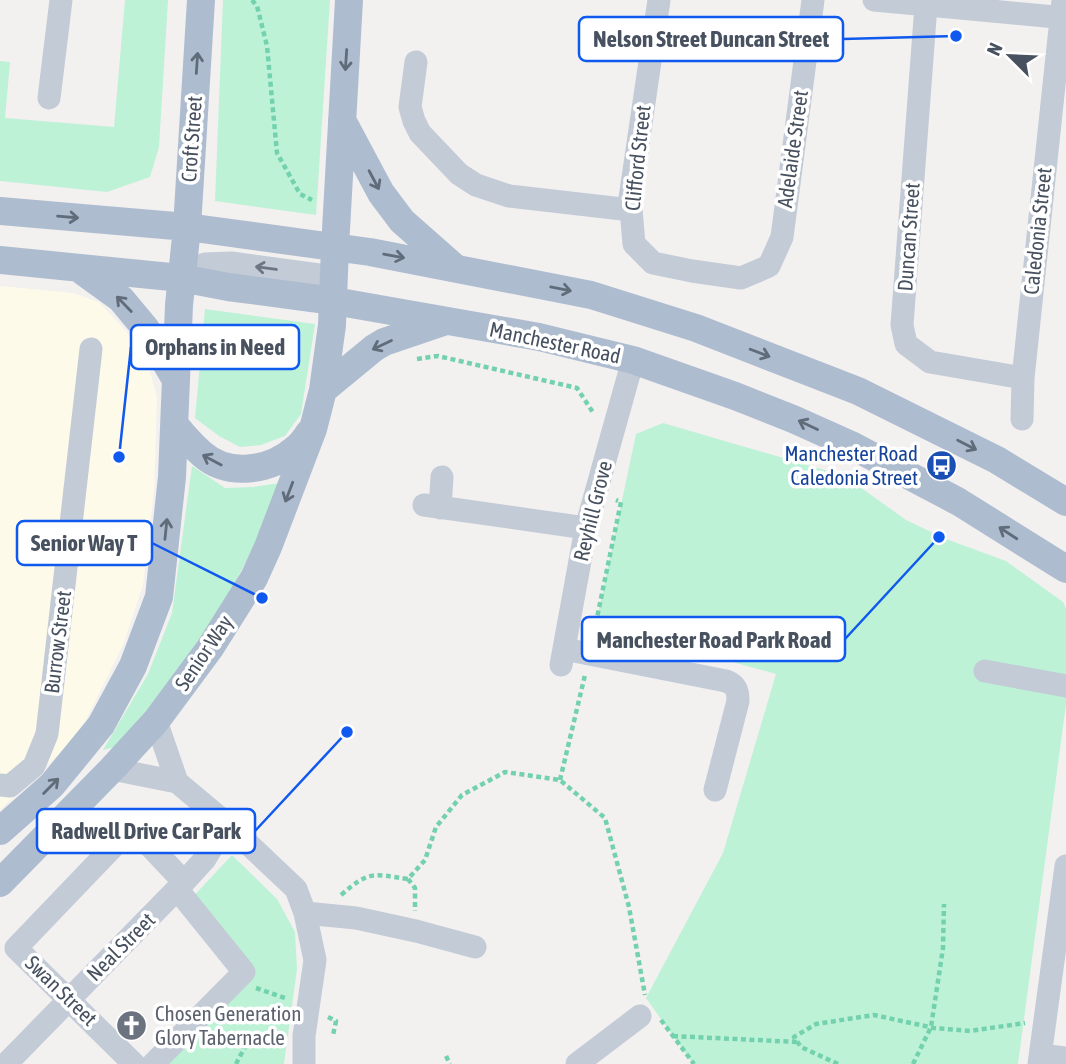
<svg xmlns="http://www.w3.org/2000/svg" width="1066" height="1064" viewBox="0 0 1066 1064" font-family="'Asap Condensed',sans-serif">
<rect width="100%" height="100%" fill="#f3f0f0"/>
<path fill="#fdfaea" d="M0,286l73,7 26,9 26,28 22,30 10,37 -3,94 -11,94 -20,60 -45,91 -78,74z"/>
<path fill="#bdf2d7" d="M125,0h43l-9,147 -9,30 -43,15 -107,-11v-120l10,1 -5,56 109,9z
M223,0h107l-14,215 -101,-14z
M205,309l110,15 -14,90 -16,22 -24,9 -21,2 -21,-11 -24,-18z
M663,423l175,51 15,8 53,38 40,19 60,22 57,41 3,7v95l-48,360h-325l-47,-66 77,-145 53,-179 -65,-18 -118,-18 43,-204z
M192,466l33,22 28,-1 27,-4 -16,45 -39,73 -64,94 -46,52 -12,3 45,-76 24,-61z
M232,855l45,44 18,33 2,37 -13,95h-131l91,-92 -56,-70z"/>
<g fill="none" stroke-linecap="round" stroke-linejoin="round">
<path stroke="#73d2ad" stroke-width="4.5" stroke-dasharray="5 3.5" stroke-linecap="butt" d="M252,0l5,6 10,40 10,107 23,41 12,6
M417,359l21,-3 139,32 17,26
M594,632l27,-130 -5,-2
M560,780l25,-105
M408,879l7,9v23
M341,895c29,-25 31,-21 67,-16l17,-19 11,-33 26,-32 43,-23 55,8 45,38 24,89 16,88
M256,988l32,11
M328,1017l8,4 -3,14
M661,1020l33,44
M673,1036l124,6
M446,1056l4,8
M236,1064l13,-25 33,-6
M838,1064l-37,-17 -7,-10 22,-13 58,-9 60,13 36,3 55,-8
M913,1064l18,-37 12,-79 1,-44"/>
<path stroke="#c3cbd6" stroke-width="23" d="M659,0l-29,198 4,46 19,19 39,8 49,7 28,-12 13,-29 31,-237
M874,0l192,18
M926,5l-24,320 4,19 24,18 93,16
M416,62l-6,45 4,14 6,12 39,41 17,11 33,11 122,14
M49,98l12,-98
M181,278l24,-14 26,-1 103,14
M1022,419l1,-41 40,-378
M424,505l162,23
M440,508l2,-31
M564,649l162,32c10,4 12,9 12,20l-23,89
M561,665l25,-137 47,-168
M985,671l81,15
M112,769l65,13 -21,-61
M177,782l49,41 70,66 9,24 10,47 -11,76v28
M0,785l10,1 24,-20 13,-32 44,-385
M305,913l51,5 60,13 59,16
M1041,1055l25,3
M6,1064l178,-182 21,-23 21,-36
M134,1064l-118,-116 116,-121 52,55
M153,1064l91,-92 -67,-83
M577,1064l63,-48
M1039,1064l27,-198"/>
<path stroke="#aebcd0" stroke-width="28" d="M342,120l39,73 21,28 51,45
M0,211l187,16 183,25 221,43 105,33 162,63 139,69 69,42
M0,260l181,18 47,9 106,14 205,36 94,23 102,36 58,23 58,26 108,57 107,67
M78,268l43,31 25,30 30,51
M323,390l51,-42 10,-6 59,-20
M175,425c8,10 17,20 27,29 26,23 67,17 92,-4 6,-4 11,-11 15,-17
M0,831l52,-46 49,-60 32,-59 26,-69 13,-120 7,-172 8,-78 14,-227
M0,883l112,-114 44,-48 54,-73 44,-70 14,-31 45,-118 10,-39 9,-65 3,-78 14,-247"/>
</g>
<defs><path id="oneway-shaft" d="M-6 0H5M1.5-3L5.5 0L1.5 3" fill="none" stroke-width="1.6" stroke-linecap="round" stroke-linejoin="round" transform="scale(1.75)"/></defs>
<g stroke="#616c7b">
<use href="#oneway-shaft" transform="translate(346 60) rotate(94)"/>
<use href="#oneway-shaft" transform="translate(197 63) rotate(-86)"/>
<use href="#oneway-shaft" transform="translate(374 180) rotate(62)"/>
<use href="#oneway-shaft" transform="translate(68 217) rotate(5)"/>
<use href="#oneway-shaft" transform="translate(394 256) rotate(10)"/>
<use href="#oneway-shaft" transform="translate(561 289) rotate(11)"/>
<use href="#oneway-shaft" transform="translate(124 304) rotate(-134)"/>
<use href="#oneway-shaft" transform="translate(382 345) rotate(155)"/>
<use href="#oneway-shaft" transform="translate(760 353) rotate(21)"/>
<use href="#oneway-shaft" transform="translate(808 425) rotate(-155)"/>
<use href="#oneway-shaft" transform="translate(967 445) rotate(27)"/>
<use href="#oneway-shaft" transform="translate(212 460) rotate(-152)"/>
<use href="#oneway-shaft" transform="translate(289 492) rotate(111)"/>
<use href="#oneway-shaft" transform="translate(166 529) rotate(-84)"/>
<use href="#oneway-shaft" transform="translate(1008 533) rotate(-147)"/>
<use href="#oneway-shaft" transform="translate(51 786) rotate(-45)"/>
</g>
<use stroke="#6c7683" href="#oneway-shaft" transform="translate(266 268) rotate(-172)"/>
<defs>
<symbol id="bus-disc" viewBox="-11 -11 22 22"><circle r="9.5" fill="#1a4fb4" stroke="#fff"/><path d="M-5-6H5V4H4V6H2V4H-2V6H-4V4H-5ZM-3.5-4V0h7V-4ZM-3.5 1.2v1.5H-2V1.2ZM2 1.2v1.5H3.5V1.2Z" fill="#fff"/></symbol>
<symbol id="church-disc" viewBox="-11 -11 22 22"><circle r="9.5" fill="#6b7280" stroke="#fff"/><path d="M-1.2-6h2.4v3.5h3.3v2.4h-3.3V6h-2.4V-.1h-3.3v-2.4h3.3Z" fill="#fff"/></symbol>
</defs>
<g fill-rule="evenodd">
<use href="#bus-disc" x="924" y="448" width="35" height="35"/>
<use href="#church-disc" x="114" y="1008" width="35" height="35"/>
</g>
<g text-anchor="middle" stroke-width="7" stroke-linejoin="round" paint-order="stroke">
<g font-size="21" fill="#47515f" stroke="#fff">
<text transform="translate(192 139) rotate(-86)" y="7">Croft Street</text>
<text transform="translate(793 149) rotate(-82)" y="7">Adelaide Street</text>
<text transform="translate(638 158) rotate(-84)" y="7">Clifford Street</text>
<text transform="translate(1038 231) rotate(-84)" y="7">Caledonia Street</text>
<text transform="translate(909 237) rotate(-86)" y="7">Duncan Street</text>
<text transform="translate(555 343) rotate(12)" y="7">Manchester Road</text>
<text transform="translate(593 511) rotate(-76)" y="7">Reyhill Grove</text>
<text transform="translate(58 642) rotate(-83)" y="7">Burrow Street</text>
<text transform="translate(204 653) rotate(-56)" y="7">Senior Way</text>
<text transform="translate(121 947) rotate(-45)" y="7">Neal Street</text>
<text transform="translate(61 991) rotate(44)" y="7">Swan Street</text>
</g>
<g font-size="21" fill="#164399" stroke="#fff" text-anchor="end">
<text x="918" y="461">Manchester Road<tspan x="918" dy="24">Caledonia Street</tspan></text>
</g>
<g font-size="21" fill="#5b616d" stroke="#fff" text-anchor="start">
<text x="155" y="1021">Chosen Generation<tspan x="155" dy="24">Glory Tabernacle</tspan></text>
</g>
</g>
<path fill="none" stroke="#0f59ee" stroke-width="2.5" d="M956 36L843 39M119 457L131 347M262 598L152 543M939 537L845 639M347 732L255 831"/>
<g fill="#0f59ee" stroke="#fff" stroke-width="2.5">
<circle cx="956" cy="36" r="7"/>
<circle cx="119" cy="457" r="7"/>
<circle cx="262" cy="598" r="7"/>
<circle cx="939" cy="537" r="7"/>
<circle cx="347" cy="732" r="7"/>
</g>
<g fill="#fff" stroke="#0f59ee" stroke-width="2.5">
<rect x="579" y="17" width="264" height="44" rx="7"/>
<rect x="131" y="325" width="168" height="44" rx="7"/>
<rect x="17" y="521" width="135" height="44" rx="7"/>
<rect x="582" y="617" width="263" height="44" rx="7"/>
<rect x="37" y="809" width="218" height="44" rx="7"/>
</g>
<g font-size="23" text-anchor="middle" font-weight="bold" fill="#47515f">
<text x="711" y="47">Nelson Street Duncan Street</text>
<text x="215" y="355">Orphans in Need</text>
<text x="84" y="551">Senior Way T</text>
<text x="714" y="648">Manchester Road Park Road</text>
<text x="146" y="839">Radwell Drive Car Park</text>
</g>
<g transform="translate(1010 56) rotate(294)" stroke="#ffffff" stroke-width="5" paint-order="stroke">
<path d="M0-5L12 26L0 18L-12 26Z" fill="#47515f"/>
<text y="-10" font-size="19" font-weight="bold" text-anchor="middle" fill="#47515f">N</text>
</g>
</svg>
